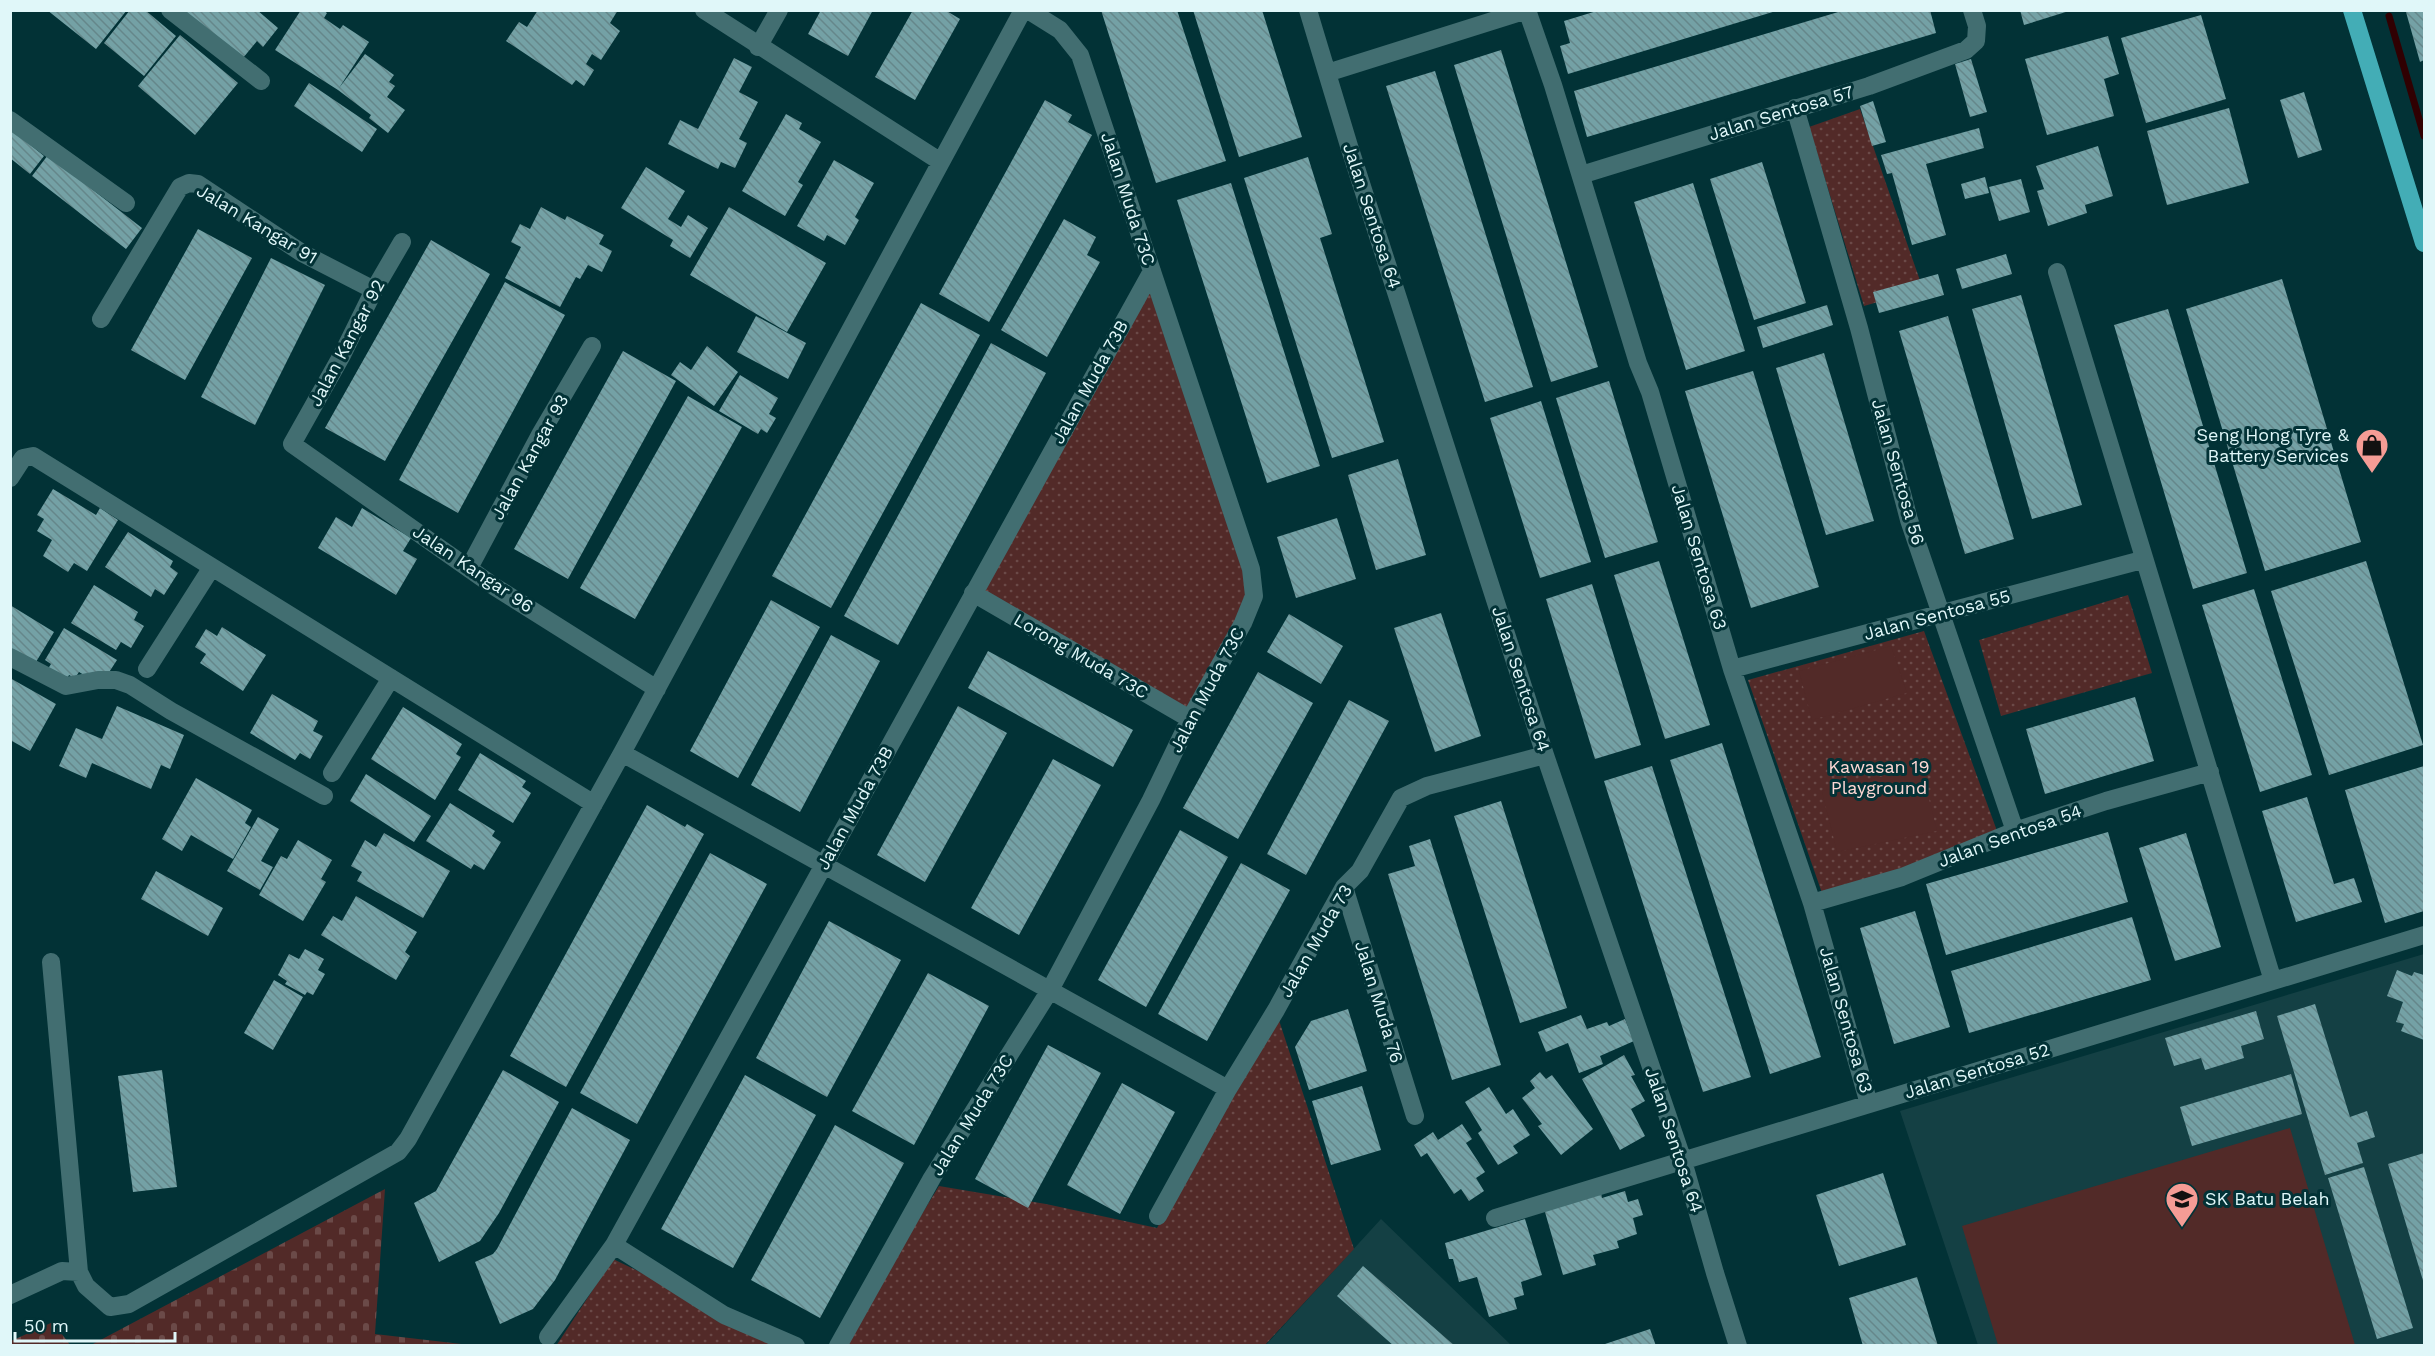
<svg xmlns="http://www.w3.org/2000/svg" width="2435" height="1356" viewBox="0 0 2435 1356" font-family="'Work Sans',sans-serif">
<defs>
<pattern id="cemetery-stones" width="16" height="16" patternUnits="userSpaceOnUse" patternTransform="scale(1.5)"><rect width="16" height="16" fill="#522a28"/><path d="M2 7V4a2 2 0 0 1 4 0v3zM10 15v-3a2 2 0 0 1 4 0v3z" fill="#6b4a48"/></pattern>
<pattern id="park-dots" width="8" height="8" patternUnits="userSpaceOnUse" patternTransform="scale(1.5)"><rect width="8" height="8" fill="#522a28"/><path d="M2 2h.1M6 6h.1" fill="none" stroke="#6b4a48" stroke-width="1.8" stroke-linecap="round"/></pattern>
<pattern id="building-back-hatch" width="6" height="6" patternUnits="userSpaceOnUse" patternTransform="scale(1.5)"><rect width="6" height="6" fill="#74a1a5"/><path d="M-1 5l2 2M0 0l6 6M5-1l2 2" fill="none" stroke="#65878a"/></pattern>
</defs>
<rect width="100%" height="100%" fill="#023236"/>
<path fill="#144044" d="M2424,954v391h-446l-78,-234z
M1381,1219l130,126 -246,1z"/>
<path fill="url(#cemetery-stones)" d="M385,1189l-10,145 95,11h-379z
M53,1322l17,23h-59v-4z"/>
<path fill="url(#park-dots)" d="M1860,109l63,180 -59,17 -55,-179z
M1152,271l102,325 -64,123 -217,-126z
M2128,595l24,78 -151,43 -22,-76z
M1924,631l76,208 -177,57 -75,-216z
M1276,1011l78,238 -89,96 -424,1 98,-160 107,18 111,24z
M613,1259l180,86 -237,1z"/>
<path fill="#522a28" d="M1891,646l16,47 -95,27 -13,-49z
M1921,767l16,64 -100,21 -15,-61z
M2290,1128l65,217h-357l-36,-119z"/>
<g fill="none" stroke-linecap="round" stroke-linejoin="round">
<path stroke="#300002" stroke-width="7" d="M2389,16l35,120"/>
</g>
<path fill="url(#building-back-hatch)" d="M47,10h80l-31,39z
M130,10h15l31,26 -32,40 -40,-33z
M175,10h82l21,18 -15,19 -6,-6 -19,23z
M301,10h22l4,3 -3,5 16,11 3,-4 26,17 -30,46 26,-34 29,21 -5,7 6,4 -8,11 18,13 -17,23 -19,-15 2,-3 -33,-25 -63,-40z
M538,10h80l-8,13 10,8 -19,29 -9,-6 -6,10 8,6 -10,16 -8,-6 -4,5 -66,-44 13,-19 8,5z
M821,10h52l-25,46 -40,-22z
M913,10h32l15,9 -45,81 -40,-23z
M1101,10h76l49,151 -70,22z
M1193,10h69l40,127 -63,20z
M1600,10h176v1l-208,63 -8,-28 10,-3 -6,-22z
M1845,10h85l6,23 -349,104 -13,-46z
M2020,10h49v1l-45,14z
M2411,10h13v50l-4,2 -14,-50z
M2201,15l25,84 -80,24 -25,-85z
M180,35l58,48 -43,52 -57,-49z
M2108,36l11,38 -15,5 10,37 -67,19 -22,-76z
M1501,50l97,317 -47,15 -97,-317z
M734,58l18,9 -13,25 19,10 -19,37 8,4 -12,25 -14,-6 -3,7 -50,-25 12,-24 18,9z
M1971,59l16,53 -17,5 -15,-53z
M1435,71l98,316 -48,15 -99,-316z
M309,83l68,46 -15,23 -68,-46z
M2304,92l18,58 -24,8 -18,-58z
M1045,100l27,15 -4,7 24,13 -103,187 -50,-28z
M1873,101l13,41 -14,4 -12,-40z
M2229,108l20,75 -82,22 -20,-74z
M786,114l16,9 -3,6 22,13 -23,40 5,3 -18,31 -43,-25z
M10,128l34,28 -14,18 -20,-16z
M1979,128l5,20 -58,16 20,71 -34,10 -20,-72 -5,1 -6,-19z
M2098,146l15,50 -28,9 2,8 -39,13 -11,-35 7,-2 -8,-23z
M48,155l94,73 -16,21 -94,-73z
M1308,157l24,77 -12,4 64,204 -52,16 -88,-280z
M834,160l40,23 -19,34 4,3 -14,25 -18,-10 -3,6 -27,-15z
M1762,162l44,141 -52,17 -44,-141z
M646,167l39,24 -17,28 13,8 7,-12 20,13 -18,30 -20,-12 3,-6 -52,-32z
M1985,177l4,16 -24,6 -4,-15z
M2021,179l9,33 -31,9 -10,-34z
M1231,183l89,283 -53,17 -90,-283z
M1693,183l52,168 -59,19 -52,-168z
M541,207l24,13 2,-4 37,19 -5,9 13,7 -10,21 -14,-7 -8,14 -4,-2 -16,30 -55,-29 16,-31 -10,-5 9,-18 10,5z
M729,207l97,56 -39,69 -97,-57z
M1064,219l32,18 -9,18 13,7 -53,95 -46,-27z
M198,229l54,29 -67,122 -54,-30z
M431,240l59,34 -105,187 -60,-33z
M2006,254l6,20 -50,15 -6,-20z
M271,258l54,27 -70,140 -54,-28z
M1938,274l6,21 -65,18 -6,-21z
M2282,279l79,263 -96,29 -79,-262z
M505,282l60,33 -107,198 -59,-33z
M2021,295l61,210 -50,14 -60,-210z
M921,303l59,32 -149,273 -59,-32z
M1827,305l6,20 -70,23 -6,-21z
M2168,309l79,264 -54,16 -79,-264z
M756,316l50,27 -18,36 -51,-27z
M1948,316l66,223 -49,15 -66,-223z
M991,343l55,30 -148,272 -54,-29z
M707,346l31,26 -24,34 -43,-31 9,-13 11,8z
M623,351l53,30 -108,198 -54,-30z
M1824,353l50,168 -48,14 -50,-167z
M1753,371l66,216 -68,21 -66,-217z
M740,375l38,23 -9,16 7,4 -9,15 -6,-4 -3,5 -39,-23z
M1609,381l49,161 -53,16 -49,-160z
M688,396l54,31 -107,192 -55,-31z
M1541,401l50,161 -51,16 -50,-160z
M1398,459l28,96 -50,15 -28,-95z
M53,489l43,26 4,-7 18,12 -31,51 -13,-8 -6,9 -25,-16 9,-16 -15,-9 7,-12 -7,-4z
M362,508l49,30 -8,13 14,8 -21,36 -78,-47 18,-31 16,10z
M1337,518l19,61 -60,19 -19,-61z
M128,532l45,29 -3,6 8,6 -14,22 -9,-6 -4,8 -46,-30z
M1659,561l51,164 -45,14 -51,-164z
M2366,561l57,184 -94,30 -58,-184z
M1592,584l49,161 -46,14 -49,-160z
M94,585l44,27 -4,8 10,6 -13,22 -10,-6 -5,8 -45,-27z
M2254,589l58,186 -52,17 -58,-187z
M771,600l49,27 -82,151 -48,-27z
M10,605l44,27 -24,40 -20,-12z
M1441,613l40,123 -46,16 -41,-124z
M1289,614l54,32 -22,38 -54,-32z
M222,627l44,28 -23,36 -43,-28 6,-9 -11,-7 11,-18 11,7z
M64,628l53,32 -13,20 -10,1 -15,-9 -4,6 -6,-3 -4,8 -19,-11 5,-8 -6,-4z
M831,635l49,26 -80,151 -49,-27z
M988,651l145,79 -20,37 -145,-79z
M1258,672l55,31 -75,136 -55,-31z
M10,678l46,26 -26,47 -20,-11z
M272,694l46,27 -5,10 10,5 -13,23 -10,-6 -5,7 -45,-27z
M2135,697l19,64 -109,33 -19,-65z
M1349,700l40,21 -83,154 -39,-21z
M117,706l67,29 -14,34 -9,-4 -10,24 -59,-26 -6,15 -27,-12 17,-38 26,11z
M958,706l49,27 -82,149 -48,-27z
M403,707l59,37 -6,10 5,3 -26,43 -64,-41z
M1722,743l99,314 -51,17 -100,-314z
M480,753l46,28 -4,6 9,6 -18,30 -55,-33z
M1053,759l48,26 -82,150 -48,-27z
M1652,766l99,311 -48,15 -99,-311z
M2424,766v145l-39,12 -40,-133z
M366,774l65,42 -17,26 -64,-41z
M196,778l56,32 -7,13 6,4 -18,32 -42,-24 -9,16 -20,-12z
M2307,797l27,87 20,-6 8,24 -66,20 -34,-111z
M1501,801l66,207 -47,15 -66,-207z
M450,803l45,28 -3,5 9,6 -17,28 -10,-6 -3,5 -45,-28z
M647,805l38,22 2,-3 17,10 -138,253 -56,-31z
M258,817l21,12 -18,32 12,6 -13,23 -33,-19z
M1180,830l48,27 -82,150 -48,-27z
M2108,832l20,70 -182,53 -20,-71z
M384,833l66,38 -27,47 -66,-37 5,-9 -11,-6 14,-26 11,7z
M2186,833l35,114 -46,14 -36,-113z
M1430,839l71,226 -49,15 -64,-206 27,-8 -6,-20z
M298,840l34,20 -11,19 5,3 -23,39 -44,-26 22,-39 6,3z
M710,853l57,31 -130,240 -57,-31z
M1241,863l49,27 -83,151 -49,-27z
M156,871l67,37 -15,28 -67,-37z
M356,896l61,36 -12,20 5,4 -14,24 -75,-45 12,-19 9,5z
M1915,911l35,116 -56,17 -34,-116z
M2132,917l19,63 -182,53 -18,-62z
M829,921l72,39 -74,137 -71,-39z
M305,949l19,10 -6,11 7,4 -12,21 -6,-3 -2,3 -20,-11 2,-3 -9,-6 11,-21 10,5z
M2397,970l15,6 2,-4 10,3v65l-23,-9 3,-7 -8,-2 7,-20 -16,-6z
M928,973l61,33 -75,139 -62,-34z
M274,980l29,17 -30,53 -29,-17z
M2315,1004l35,113 17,-6 8,26 -18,6 6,20 -38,12 -48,-159z
M1348,1009l19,62 -58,19 -14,-43 16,-26z
M2256,1011l8,28 -23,7 3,12 -39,12 -4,-12 -27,8 -9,-28z
M1581,1015l6,14 20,-7 2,4 16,-7 9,22 -34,15 3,8 -24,9 -11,-30 -22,9 -8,-20z
M1048,1045l53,28 -73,135 -53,-29z
M1624,1055l11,20 -4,1 14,25 -14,8 14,27 -25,14 -38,-71z
M162,1070l15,117 -44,5 -15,-116z
M503,1070l56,32 -60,111 -19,28 -41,21 -25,-59 22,-12z
M1540,1072l6,7 6,-4 41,54 -32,26 -23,-29 4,-2 -20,-26 13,-10 -5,-7z
M2291,1074l11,40 -110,32 -12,-39z
M745,1075l71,40 -83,153 -72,-39z
M1122,1083l53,29 -55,102 -53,-29z
M1362,1086l19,64 -50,15 -19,-64z
M1489,1087l17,27 7,-5 17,26 -17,11 5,7 -20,12 -20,-32 4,-3 -17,-28z
M572,1108l58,32 -75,140 -22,29 -33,15 -25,-62 18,-8 4,-5z
M1462,1124l10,15 -6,4 19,29 -9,6 8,13 -15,10 -8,-12 -7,5 -27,-41 -6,4 -7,-12 19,-13 5,8z
M835,1125l69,38 -84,155 -69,-38z
M2424,1153v131l-36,-120z
M2364,1167l49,161 -36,11 -49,-161z
M1883,1173l23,72 -67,21 -23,-71z
M1600,1188l2,10 23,-7 3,11 10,-3 5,16 -10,3 4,16 -20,7 2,7 -26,7 3,10 -33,10 -20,-70z
M1525,1219l17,56 -21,7 3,13 -10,3 3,11 -28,8 -12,-40 -18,5 -6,-23h-4l-4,-16z
M1363,1266l92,80h-61l-57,-50z
M1917,1277l21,69h-75l-14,-48z
M1650,1329l6,17h-54v-1z"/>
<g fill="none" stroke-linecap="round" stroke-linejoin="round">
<path stroke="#426e71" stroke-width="18" d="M170,10l91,71
M704,10l237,152
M1308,10l41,136 196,609 138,406 32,112 23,73
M1527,10l26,75 85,278 12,29 82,277 80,234 57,201
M758,47l21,-37
M1327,73l200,-63
M1795,108l64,220 50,192 106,311
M10,120l116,83
M1581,175l288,-89 97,-36 10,-9 1,-15 -5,-16
M402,242l-28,48 -32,65 -50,89 203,143 162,102
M2057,272c70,237 143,473 216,709
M101,319l79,-132 9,-4 9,1 104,69 72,37
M10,478l13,-20 10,-2 561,348
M469,568l72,-135 51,-87
M973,593l217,126
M10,657l56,29 32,-6h18l14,5 41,26 153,85
M147,669l65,-102
M1732,669l410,-109
M622,753l606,336
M332,773l59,-95
M1344,887l71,229
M1812,903l90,-26 113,-46 91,-30 104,-29
M51,962l28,310
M1158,1216l70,-127 48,-79 68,-123 16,-16 41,-73 26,-12 118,-31
M1495,1218l929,-283
M614,1245l110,70 72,31
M10,1295l52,-24 17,1 7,14 24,21 19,-3 269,-152 10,-13 214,-386 401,-743
M548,1337l66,-92 538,-974
M838,1346l94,-168 118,-188 101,-190 39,-81 53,-96 11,-27 -3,-27 -171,-514 -20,-25 -32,-20"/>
<path stroke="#43adb6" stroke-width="18" d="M2352,10l72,233"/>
</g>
<defs>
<symbol id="shop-pin" viewBox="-11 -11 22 30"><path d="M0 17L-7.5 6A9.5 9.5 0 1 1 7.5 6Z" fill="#f59c95" stroke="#023236"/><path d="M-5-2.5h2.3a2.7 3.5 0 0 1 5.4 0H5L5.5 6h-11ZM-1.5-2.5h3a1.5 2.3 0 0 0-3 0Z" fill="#111"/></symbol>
<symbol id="school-pin" viewBox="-11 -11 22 30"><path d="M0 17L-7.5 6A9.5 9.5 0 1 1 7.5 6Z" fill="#f59c95" stroke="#023236"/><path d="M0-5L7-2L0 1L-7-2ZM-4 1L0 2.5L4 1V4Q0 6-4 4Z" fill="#111"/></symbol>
</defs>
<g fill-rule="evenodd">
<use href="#shop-pin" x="2353" y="426" width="38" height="52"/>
<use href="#school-pin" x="2163" y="1180" width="38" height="52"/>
</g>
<g text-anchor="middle" stroke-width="6" stroke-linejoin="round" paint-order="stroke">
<g font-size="18" fill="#e0f7f9" stroke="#023236">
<text transform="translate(1781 113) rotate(-17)" y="6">Jalan Sentosa 57</text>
<text transform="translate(1128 199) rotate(72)" y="6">Jalan Muda 73C</text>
<text transform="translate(1372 216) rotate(72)" y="6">Jalan Sentosa 64</text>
<text transform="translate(257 224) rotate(31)" y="6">Jalan Kangar 91</text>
<text transform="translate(347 343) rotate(-62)" y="6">Jalan Kangar 92</text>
<text transform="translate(1090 382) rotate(-61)" y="6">Jalan Muda 73B</text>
<text transform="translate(530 457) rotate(-61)" y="6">Jalan Kangar 93</text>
<text transform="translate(1898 472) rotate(74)" y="6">Jalan Sentosa 56</text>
<text transform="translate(1699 557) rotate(73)" y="6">Jalan Sentosa 63</text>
<text transform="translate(473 569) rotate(34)" y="6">Jalan Kangar 96</text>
<text transform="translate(1937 615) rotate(-15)" y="6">Jalan Sentosa 55</text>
<text transform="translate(1081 656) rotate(30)" y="6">Lorong Muda 73C</text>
<text transform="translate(1521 679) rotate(72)" y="6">Jalan Sentosa 64</text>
<text transform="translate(1207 690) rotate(-62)" y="6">Jalan Muda 73C</text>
<text transform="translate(855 808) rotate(-61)" y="6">Jalan Muda 73B</text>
<text transform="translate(2010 836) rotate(-20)" y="6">Jalan Sentosa 54</text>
<text transform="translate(1316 941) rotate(-60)" y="6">Jalan Muda 73</text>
<text transform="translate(1379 1002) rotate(73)" y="6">Jalan Muda 76</text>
<text transform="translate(1846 1020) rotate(74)" y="6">Jalan Sentosa 63</text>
<text transform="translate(1977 1071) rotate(-17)" y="6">Jalan Sentosa 52</text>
<text transform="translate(972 1115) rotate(-58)" y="6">Jalan Muda 73C</text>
<text transform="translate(1674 1140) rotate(72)" y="6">Jalan Sentosa 64</text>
</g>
<g font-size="18" fill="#e0f7f9" stroke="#023236" text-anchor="end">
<text x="2349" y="441">Seng Hong Tyre &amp;<tspan x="2349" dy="21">Battery Services</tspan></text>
<text x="2205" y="1205" text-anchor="start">SK Batu Belah</text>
</g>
<g font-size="18" fill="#fed8d4" stroke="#023236">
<text x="1879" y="773">Kawasan 19<tspan x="1879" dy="21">Playground</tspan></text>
</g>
</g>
<rect width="2435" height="1356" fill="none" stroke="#e0f7f9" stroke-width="24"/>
<path d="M15 1332v9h160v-9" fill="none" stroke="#e0f7f9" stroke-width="3"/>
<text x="24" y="1332" font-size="18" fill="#e0f7f9" stroke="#023236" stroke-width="4.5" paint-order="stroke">50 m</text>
</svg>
